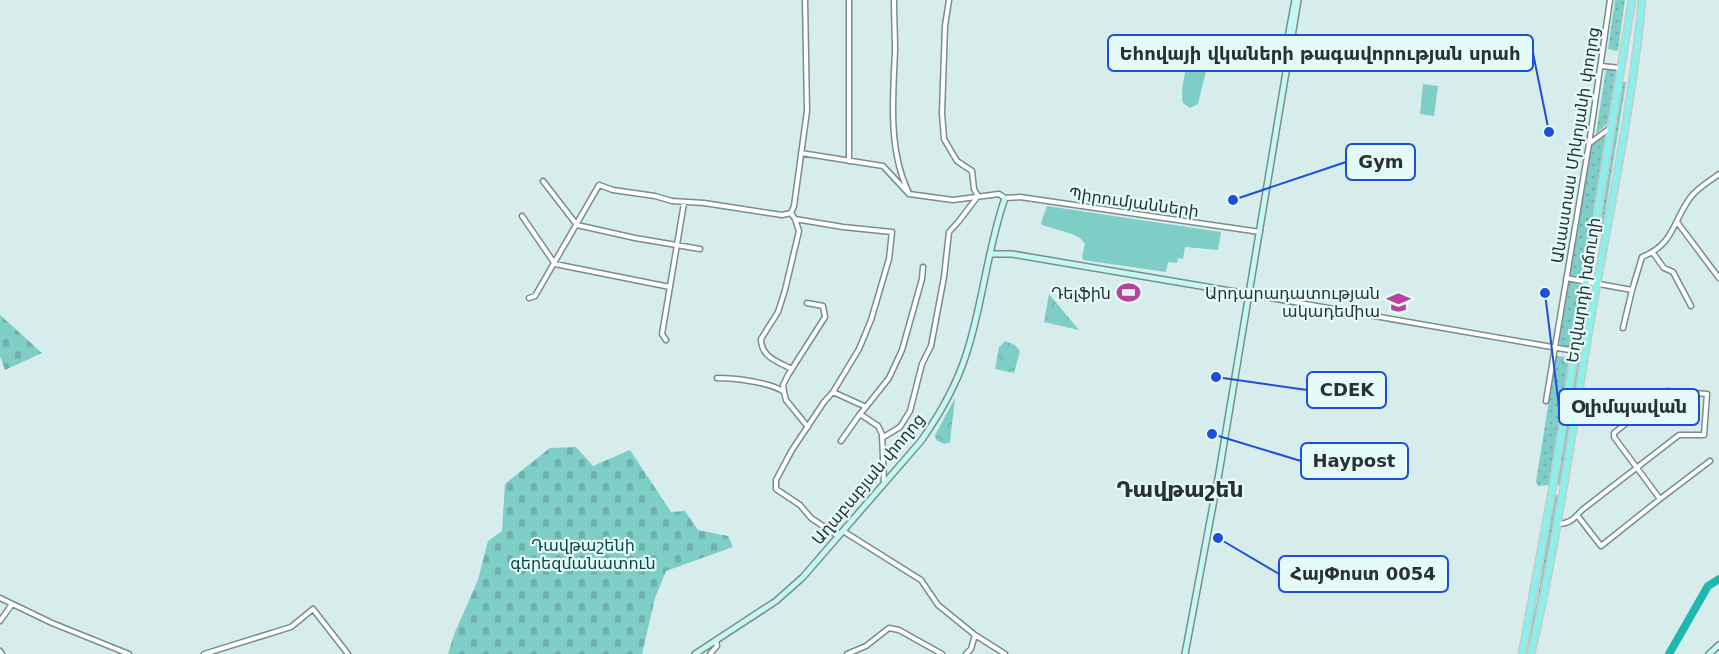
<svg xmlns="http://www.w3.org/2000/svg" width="1719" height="654" viewBox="0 0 1719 654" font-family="'DejaVu Sans','Noto Sans Armenian',sans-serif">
<defs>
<pattern id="grass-dots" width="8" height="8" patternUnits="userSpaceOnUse" patternTransform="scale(1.5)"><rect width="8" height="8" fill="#7fcdc7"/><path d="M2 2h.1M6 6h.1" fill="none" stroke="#6eb0ab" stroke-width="1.8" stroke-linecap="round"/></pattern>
<pattern id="forest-crowns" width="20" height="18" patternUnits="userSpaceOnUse" patternTransform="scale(1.5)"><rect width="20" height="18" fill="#7fcdc7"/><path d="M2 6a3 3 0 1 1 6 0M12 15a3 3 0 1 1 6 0" fill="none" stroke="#6eb0ab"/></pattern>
<pattern id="cemetery-stones" width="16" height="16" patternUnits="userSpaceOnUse" patternTransform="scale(1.5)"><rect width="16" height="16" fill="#7fcdc7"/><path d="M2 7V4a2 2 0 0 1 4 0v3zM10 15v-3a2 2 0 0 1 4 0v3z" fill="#6eb0ab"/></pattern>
</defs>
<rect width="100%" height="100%" fill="#d7edeb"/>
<path fill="url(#grass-dots)" d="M1615,0h10l-7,51 -10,-2z
M1606,69l11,1 -9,53 -12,11z
M1623,82h3l-23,144h-3z
M1606,134l-23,143 -14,-2 22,-130z
M1570,282l8,2 3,3 -8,58 -2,2 -12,-1 9,-62z
M1590,287h2l-32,198h-3z
M1556,356l12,1 1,3 -20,125 -11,1 -2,-4z
M1555,495h3l-18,106 -12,53h-4l13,-53z"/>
<path fill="url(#forest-crowns)" d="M1049,294l30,36 -35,-8z
M1005,341l10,4 5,6 -6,22 -19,-4 4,-22z
M955,398l-5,44 -6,2 -8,-4 -1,-5z"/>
<path fill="url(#cemetery-stones)" d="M0,315l42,38 -37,17 -5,-14z
M576,447l17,19 37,-16 41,62 14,-1 13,19 30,6 5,11 -67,24 -11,27 -13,56h-194l7,-22 23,-52 10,-39 14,-10 3,-47 45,-36z"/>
<path fill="#7fcdc7" d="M1199,55l4,2 4,10 -9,37 -8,4 -7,-5c-3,-8 2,-36 7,-43 3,-4 4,-4 9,-5z
M1423,84l15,2 -4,30 -14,-2z
M1047,206l174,26 -3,18 -33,-3 -2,12 -5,-1 -1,5 -9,-1 -2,10 -83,-12 -1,-4 3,-12 -5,-6 -8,-4 -30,-9 -1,-2z"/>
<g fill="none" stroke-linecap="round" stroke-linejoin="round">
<path stroke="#1fb8b0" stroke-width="8" d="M1669,654l39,-68 11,-7"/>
<defs>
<path id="street" d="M849,0v161
M894,0c0,17 1,34 1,51 -2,46 -7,98 13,140
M1601,66l20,2
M1590,143l20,-15
M801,153l82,13 26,28 44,6 46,-6 6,4 15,-1 240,35
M543,181l34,44 58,13 65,11
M791,213l4,6 48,8 49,5 -3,27 -18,61 -12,29 -26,43 -9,10 -32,48 -16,30v9l24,16 11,13 27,18
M791,213l3,-7 13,-95 -2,-111
M522,216l33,48 115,23
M1677,222l42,56
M1653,253l11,15 9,4 18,34
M1566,278l66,12 10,-33c32,-13 30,-34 48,-59 7,-10 20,-17 29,-24
M1248,294l327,57
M529,298l6,-2 64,-111 14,5 42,6 17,5 32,2 78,12 9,-2
M1623,328l9,-38
M666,340l-4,-6 22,-131
M792,369c-14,-7 -31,-12 -31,-30l17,-27 7,-22 14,-59 -4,-12
M717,378c16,0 54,4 67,14l-1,-7 5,-10 37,-58 -2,-11 -16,-3
M784,392l2,8 22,27
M833,392l33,15 -6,7 18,12 4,8 2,49
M1546,401l43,-257 21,-144
M866,407l23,-29 13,-28 20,-71 1,-12
M882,438l18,-11 10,-16 12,-47 9,-18 13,-69 5,-45 10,-11 19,-25 -4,-7 -2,-18 -15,-10 -13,-22 -2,-26 3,-87 4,-26
M841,441l19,-27
M1577,515l24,31 59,-47
M1558,524c11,0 17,-6 24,-14l97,-75h25l3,-41 -40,-3 -53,42v4l46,62 50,-38
M843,531l78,49 17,25 37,30 30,19
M0,598l52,25 77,31
M0,621l12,-17
M0,651l2,3
M204,654l87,-27 22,-18 35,45
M710,654l7,-8 -1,-6
M847,654l19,-8 23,-18 10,2 43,24
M966,654l5,-5 4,-14"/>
<path id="secondary" d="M1287,43l8,-43
M990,254h22l236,40
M695,654l81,-53 27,-24 118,-136c19,-27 35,-55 45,-86 17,-51 21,-106 39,-157
M1185,654l34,-181 79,-473
M1709,654l10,-9"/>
<path id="primary" d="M1522,654l30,-163 80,-491
M1531,654c31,-131 46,-265 71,-398 16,-85 32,-170 40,-256"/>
</defs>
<use href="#street" stroke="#798e8c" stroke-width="7"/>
<use href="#secondary" stroke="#798e8c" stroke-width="8"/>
<use href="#primary" stroke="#c7cac9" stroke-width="9"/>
<use href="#street" stroke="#fff" stroke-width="4"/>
<use href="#secondary" stroke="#c5f8f5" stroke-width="5"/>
<use href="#primary" stroke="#8bf0eb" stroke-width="6"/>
</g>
<defs>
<symbol id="stadium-bare" viewBox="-9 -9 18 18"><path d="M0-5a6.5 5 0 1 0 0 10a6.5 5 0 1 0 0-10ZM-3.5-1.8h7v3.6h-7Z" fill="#b9439a" stroke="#e4fbf9" stroke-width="2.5" paint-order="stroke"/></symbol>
<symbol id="university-bare" viewBox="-9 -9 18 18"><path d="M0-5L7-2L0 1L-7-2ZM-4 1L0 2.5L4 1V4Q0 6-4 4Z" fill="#b9439a" stroke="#e4fbf9" stroke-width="2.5" paint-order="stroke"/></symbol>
</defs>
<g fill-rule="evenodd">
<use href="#stadium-bare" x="1112" y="276" width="33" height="33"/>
<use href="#university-bare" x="1382" y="286" width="33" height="33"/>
</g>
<g text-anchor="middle" stroke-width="4.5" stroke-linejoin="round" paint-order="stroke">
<g font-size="16" fill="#293231" stroke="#e4fbf9">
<text transform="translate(1575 145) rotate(-81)" y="6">Անաստաս Միկոյանի փողոց</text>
<text transform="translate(1134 202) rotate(8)" y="6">Պիրումյանների</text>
<text transform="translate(1583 290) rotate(-81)" y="6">Եղվարդի խճուղի</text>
<text transform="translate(868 479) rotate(-50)" y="6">Աղաբաբյան փողոց</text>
</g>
<g font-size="16" fill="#293231" stroke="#e4fbf9" text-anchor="end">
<text x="1111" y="299">Դելֆին</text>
<text x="1380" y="299">Արդարադատության<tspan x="1380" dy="18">ակադեմիա</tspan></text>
</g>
<g font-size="16" fill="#074643" stroke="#e4fbf9">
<text x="583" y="551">Դավթաշենի<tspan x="583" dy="18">գերեզմանատուն</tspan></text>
</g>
<g font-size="22" font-weight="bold" fill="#293231" stroke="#e4fbf9">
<text x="1180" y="497">Դավթաշեն</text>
</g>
</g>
<path fill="none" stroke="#1d4ed8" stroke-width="2" d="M1549 132L1533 53M1233 200L1346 162M1216 377L1307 390M1545 293L1559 407M1212 434L1301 461M1218 538L1279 574"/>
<g fill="#1d4ed8" stroke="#e4fbf9" stroke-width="2">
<circle cx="1549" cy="132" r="6"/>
<circle cx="1233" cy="200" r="6"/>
<circle cx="1216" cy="377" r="6"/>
<circle cx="1545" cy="293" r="6"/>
<circle cx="1212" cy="434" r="6"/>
<circle cx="1218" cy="538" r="6"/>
</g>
<g fill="#e4fbf9" stroke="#1d4ed8" stroke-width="2">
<rect x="1108" y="35" width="425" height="36" rx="6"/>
<rect x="1346" y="144" width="69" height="36" rx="6"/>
<rect x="1307" y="372" width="79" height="36" rx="6"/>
<rect x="1559" y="389" width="140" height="36" rx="6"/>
<rect x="1301" y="443" width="107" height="36" rx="6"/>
<rect x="1279" y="556" width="169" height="36" rx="6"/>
</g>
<g font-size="18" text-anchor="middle" font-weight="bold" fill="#293231">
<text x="1320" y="60">Եհովայի վկաների թագավորության սրահ</text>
<text x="1381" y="168">Gym</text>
<text x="1347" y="396">CDEK</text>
<text x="1629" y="413">Օլիմպավան</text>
<text x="1354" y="467">Haypost</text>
<text x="1363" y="580">ՀայՓոստ 0054</text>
</g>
</svg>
